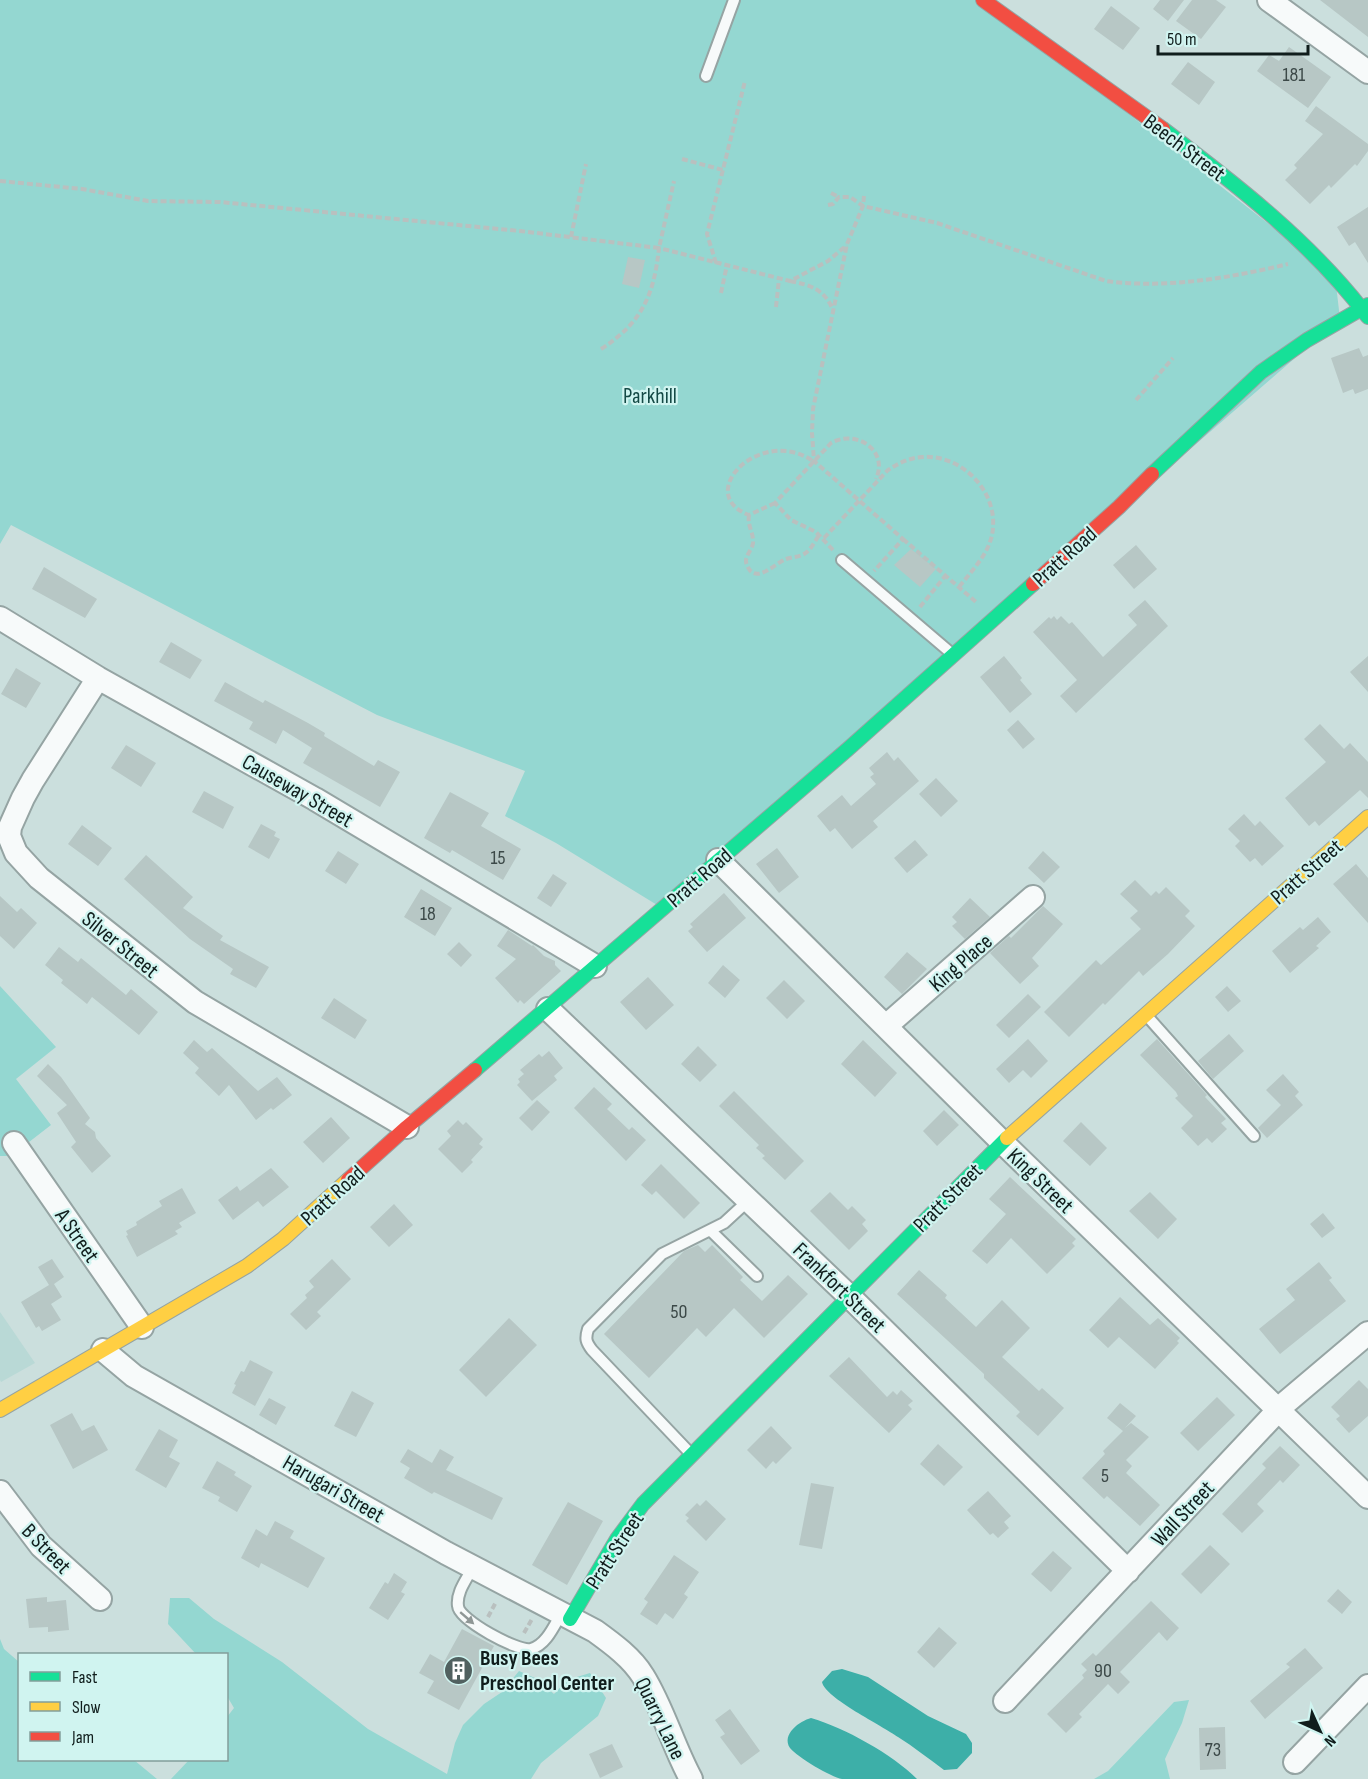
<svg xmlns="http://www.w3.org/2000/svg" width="1368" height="1779" viewBox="0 0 1368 1779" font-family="'Sofia Sans Condensed',sans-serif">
<rect width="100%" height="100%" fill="#cbdfdd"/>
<path fill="#b9d9d6" d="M0,1312l35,51 -34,19 -1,-2z"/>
<path fill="#94d7d1" d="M0,0h983l352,276 5,43 -678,589 -106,-65 -51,-27 20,-45 -148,-56 -366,-190 -11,19z
M0,986l56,61 -40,32 35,46 -40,31h-11z
M170,1598h19l25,21 68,43 86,67 79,45 8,-31 8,-18 21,-21 18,-12 17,-21 16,7 19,16 13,-14 23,-7 16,25 -8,18 -57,47 -10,16h-360l18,-19h37l1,-43 7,-9 -7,-12 -1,-42h-30l-28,-30z
M0,1639l4,10 15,13 1,98h114l23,19h-157z
M1189,1700l-7,23 -17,36 5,20h-76l14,-8 66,-69z"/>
<path fill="#3dafa8" d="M842,1669l26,8 60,39 38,18 6,9v10l-15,16 -13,1c-15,-11 -30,-23 -46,-33 -15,-11 -73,-39 -76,-55l10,-11z
M811,1718c34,10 81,36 106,61 -23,0 -52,0 -75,0 -11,-2 -45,-22 -52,-31 -9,-14 10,-27 21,-30z"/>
<path fill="#b7c7c5" d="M1160,0h24l-16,21 -15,-12z
M1192,0h24l10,7 -25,32 -25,-18z
M1320,0h48v37z
M1111,6l29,22 -17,22 -29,-21z
M1289,47l42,30 -23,31 -51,-37 12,-16 10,6z
M1188,62l27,20 -16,23 -28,-21z
M1316,106l52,38v7l-11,15 -2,-2 -24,24 -2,-3 -19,19 -25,-24 12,-12 -3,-3 29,-31 -18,-13z
M1368,207v56l-13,-21 -6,4 -12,-19z
M628,257l17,3 -6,28 -17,-4z
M1359,348l4,9 5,-2v34l-13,5 -2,-5 -10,4 -12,-35z
M1136,545l21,24 -23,20 -21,-24z
M911,549l25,20 -16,18 -26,-22z
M44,567l53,32 -12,19 -53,-29z
M1145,600l23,26 -92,87 -16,-17 17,-16 -44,-48 16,-15 2,2 3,-3 3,4 4,-4 8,8 3,-2 31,35 34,-32 -9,-10z
M171,642l31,18 -12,19 -31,-17z
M1004,656l18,22 -2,2 12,14 -22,19 -30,-36z
M1368,656v36l-18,-20z
M16,668l25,15 -15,25 -25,-14z
M225,682l38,21 2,-3 43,23 17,10 -1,3 50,30 4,-6 22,12 -20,35 -77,-44 9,-15 -29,-18 -7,14 -27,-15 4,-7 -39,-21z
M1018,720l17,19 -12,10 -16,-19z
M1320,724l24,25 6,-6 18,19v36l-8,-8 -41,36 -4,-5 -6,5 -24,-28 41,-36 -22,-23z
M126,745l30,18 -15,24 -30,-19z
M887,752l7,9 4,-4 21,24 -46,40 5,6 -26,22 -17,-21 -5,4 -13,-16 25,-21 9,11 25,-22 -6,-7 4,-3 -5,-6z
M936,778l22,23 -17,16 -22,-23z
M204,791l30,16 -11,22 -31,-17z
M450,792l39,21 -8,13 40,23 -18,31 -51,-30 -2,3 -26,-15z
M1244,814l11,12 5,-5 24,25 -22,20 -7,-8 -5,4 -15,-16 5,-5 -12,-12z
M261,824l15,8 -2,4 6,3 -11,20 -21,-12z
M82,825l30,23 -14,18 -30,-22z
M915,840l13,15 -21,18 -13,-15z
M777,848l22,29 -20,16 -23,-29z
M338,851l21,13 -13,20 -21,-13z
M1043,851l17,16 -16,16 -16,-15z
M146,855l47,42 -10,11 40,28 -3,4 49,27 -13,21 -26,-14 3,-5 -43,-30 -66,-60z
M1356,864l12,14v45l-35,-39z
M553,874l14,9 -16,24 -14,-9z
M1135,880l16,16 5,-5 3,3 7,-7 24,24 -5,5 10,10 -27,28 -25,22 -4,-5 -34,34 -2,-2 -34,34 -25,-25 52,-52 5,5 40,-36 -11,-11 8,-7 -18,-17z
M421,889l31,19 -17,28 -31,-19z
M724,893l22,25 -39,34 -19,-21 5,-4 -3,-3z
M0,896l17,16 4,-4 16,15 -23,26 -14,-13z
M970,898l20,19 -25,22 -13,-13 5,-4 -5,-5z
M1043,906l20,18 -31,34 7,8 -19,18 -30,-31 19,-17 2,2z
M1318,917l13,15 -15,14 3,2 -29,25 -18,-22 28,-24 3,3z
M508,930l24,16 1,-1 11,11 11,5v4l6,6 -37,33 -4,-4 -2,3 -23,-25 21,-19 -19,-13z
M459,942l13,13 -11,12 -14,-13z
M59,947l19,15 3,-4 45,37 5,-6 27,23 -19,23 -47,-38 -5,7 -26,-21 2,-3 -18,-15z
M907,952l20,17 -25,25 -18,-17z
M723,965l17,15 -15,18 -17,-15z
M648,977l26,28 -28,25 -26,-28z
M784,980l21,21 -18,18 -21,-21z
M1227,986l14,15 -13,11 -13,-15z
M1028,994l13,13 -32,31 -13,-13z
M334,998l33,22 -12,19 -34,-21z
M1229,1034l15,17 -31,28 -15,-18z
M1028,1039l20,22 -17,17 -8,-8 -14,13 -13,-14z
M1157,1039l50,56 -2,2 21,22 -5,4 6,6 -15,14 -5,-5 -9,8 -17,-18 12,-12 -18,-18 3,-2 -2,-4 -36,-37z
M194,1040l13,12 5,-4 46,43 19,-14 15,18 -19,15 -2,-2 -15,12 -27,-35 -10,11 -24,-23 4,-5 -16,-15z
M863,1040l34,33 -22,24 -34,-33z
M698,1046l19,19 -17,17 -19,-18z
M549,1051l14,17 -9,8 3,4 -25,21 -15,-16 3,-3 -2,-3 6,-5 -4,-4 19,-16 3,3z
M48,1064l13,13 29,41 -5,6 10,8 1,6 15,18 -19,17 -21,-26 5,-5 -19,-29 10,-8 -30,-29z
M1283,1074l16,18 -4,4 8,9 -36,33 -9,-10 23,-23 -15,-15z
M594,1087l18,17 -5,5 22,21 3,-3 14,13 -20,21 -52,-53z
M734,1091l70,70 -19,19 -23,-22 3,-2 -9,-8 3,-3 -40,-39z
M537,1100l13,12 -18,19 -13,-13z
M944,1110l15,15 -22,21 -14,-15z
M331,1117l19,21 -27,25 -20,-21z
M458,1120l5,5 3,-3 17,17 -4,5 4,3 -12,13 2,2 -11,11 -24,-24 13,-13 -4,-5z
M1081,1122l26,26 -17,18 -27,-25z
M661,1164l39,39 -16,16 -28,-28 -4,4 -11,-10z
M271,1168l18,19 -26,20 -5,-6 -25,19 -15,-20 19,-14 3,5z
M1010,1177l66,62 -4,4 3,3 -28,28 -36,-36 -24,26 -15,-13 34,-37 -17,-15z
M182,1188l14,25 -17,10 3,4 -7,4 3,3 -41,23 -11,-21 2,-1 -2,-4 11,-6 -1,-3 26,-16 -3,-5z
M830,1192l18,18 4,-4 14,14 -4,4 6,7 -19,19 -39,-39z
M1150,1192l27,27 -19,20 -29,-28z
M394,1204l19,21 -24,22 -19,-20z
M1323,1213l12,15 -13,10 -12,-14z
M698,1245l7,7 7,-7 31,32 -3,3 22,21 26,-26 20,19 -44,44 -30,-30 -28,29 -9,-9 -48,50 -45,-44 80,-83z
M52,1259l12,18 -10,7 8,13 -11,7 10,16 -19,11 -3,-5 -3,2 -15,-26 28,-17 -11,-18z
M332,1259l19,20 -34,33 4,4 -15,14 -16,-16 17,-16 -2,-3 9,-8 -5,-6z
M1319,1262l13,16 -3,2 17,21 -66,53 -21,-25 36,-29 -9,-11z
M919,1270l28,25 -2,3 31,29 26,-27 28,28 -28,29 37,34 3,-3 22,20 -26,28 -22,-20 4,-4 -36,-34v-4l-87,-80z
M1120,1297l30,28 8,-7 22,20 -3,3 2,2 -24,26 -36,-32 -11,11 -19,-18z
M509,1318l28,27 -51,52 -27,-27z
M849,1357l38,40 6,-6 4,4 4,-5 12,11 -5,4 4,4 -23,24 -60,-57z
M250,1360l23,12 -18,34 -23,-13 4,-8 -2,-1 7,-13 3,1z
M1359,1380l9,9v27l-19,17 -13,-14 4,-3 -9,-9z
M352,1391l22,12 -18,34 -22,-11z
M1217,1397l18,18 -37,36 -18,-18z
M269,1398l17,9 -10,18 -17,-10z
M1120,1403l16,13 -11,12 6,-5 18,14 -23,23 6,6 -6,7 34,32 -20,21 -33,-30 -3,3 -22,-21 23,-24 -2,-3 20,-20 -16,-13z
M72,1413l10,18 12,-6 14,25 -35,19 -23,-44z
M771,1426l21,22 -16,16 -3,-3 -7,8 -19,-19z
M159,1429l19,11 -9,17 11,6 -14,25 -31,-18z
M938,1444l25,23 -19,19 -24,-22z
M1280,1446l20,19 -17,18 -3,-3 -23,24 7,7 -22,22 -20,-19 44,-46 -4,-4z
M408,1449l24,14 8,-14 14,8 -8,13 57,28 -11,22 -58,-28 -2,2 -28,-16 6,-10 -10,-6z
M217,1461l19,11 -2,3 18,11 -15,26 -19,-11 2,-4 -18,-9z
M811,1483l23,4 -12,62 -23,-4z
M988,1491l23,25 -7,6 5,6 -11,10 -5,-5 -3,2 -23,-25z
M706,1500l20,19 -20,22 -20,-20 3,-3 -4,-3 12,-12 3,3z
M568,1502l35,19 -36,64 -35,-20z
M275,1521l19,10 -4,7 35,20 -17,30 -47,-25 -2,5 -18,-10 15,-29 11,7z
M1210,1545l20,19 -29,30 -20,-20z
M1053,1551l19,17 -21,24 -20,-18z
M674,1555l25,17 -15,22 4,3 -15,22 -8,-6 -8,12 -17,-11 8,-12 -4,-3z
M394,1573l13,9 -6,10 4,2 -17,26 -19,-12 16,-26 3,2z
M1338,1589l14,13 -10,12 -15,-13z
M47,1597v5l19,-2 3,30 -21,2v-5l-19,1 -3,-29z
M1151,1601l28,27 -12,13 -8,-9 -39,40 10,10 -12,12 -10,-10 -29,30 3,3 -16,16 -19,-19 37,-36 -2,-3 5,-5 -6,-6 12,-11 3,3z
M939,1627l18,16 -23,25 -17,-16z
M462,1629l32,17 -35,64 -32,-17 7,-12 -15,-8 11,-19 14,8z
M1305,1648l18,20 -58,51 -15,-18 40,-34 -4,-3z
M730,1709l30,42 -19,14 -21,-28 5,-3 -10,-14z
M1225,1727l1,42 -26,1 -1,-42z
M612,1744l11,23 -23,11 -11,-24z"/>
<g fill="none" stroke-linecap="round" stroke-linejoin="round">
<defs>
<path id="lane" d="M706,76l28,-76
M842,560l109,93
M1147,1016l107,120
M710,1230l47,46
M690,1453l-98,-103c-6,-8 -7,-11 -4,-21l74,-75 62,-31 25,-23
M473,1567c-6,12 -17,25 -15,39 1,14 60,46 73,43 15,-4 23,-23 30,-35"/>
<path id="street" d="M1269,0l99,72
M0,618l98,60 217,121 280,167
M98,678l-65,102 -10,18 -13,29 -1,9 7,17 23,25 156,124 212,125
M718,860l284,282 366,355
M548,1009l301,287 279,275
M886,1026l147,-129
M14,1143l128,184
M103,1350l31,26 312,177 149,78c18,13 37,27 48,45 20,32 30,70 48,103
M0,1492l41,54 59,53
M1005,1701l279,-297 84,-71
M1295,1762l73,-76"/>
<path id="fast" d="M1163,129c74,56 149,114 205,188
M1152,474l109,-102 46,-32 61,-35
M475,1070l373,-321 185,-165
M570,1619l47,-80 26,-35 364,-366"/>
<path id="slow" d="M1007,1138l361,-321
M0,1410l247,-144 36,-27 65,-59"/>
<path id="jam" d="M983,0l180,129
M1033,584l86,-77 33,-33
M348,1180l59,-53 68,-57"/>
</defs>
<use href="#lane" stroke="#95a4a3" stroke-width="14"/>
<use href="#street" stroke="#95a4a3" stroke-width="26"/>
<use href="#fast" stroke="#95a4a3" stroke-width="16"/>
<use href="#slow" stroke="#95a4a3" stroke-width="16"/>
<use href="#jam" stroke="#95a4a3" stroke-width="16"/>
<path stroke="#b9c0bf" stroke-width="4" stroke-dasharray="6 3" stroke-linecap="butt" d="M682,159l41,11
M0,181l82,8 66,12 72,1 300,29 139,17 15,-67
M831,193l8,4
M864,196l-1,10 -16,38 -34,165 -1,24 2,28 89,78 -29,32
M828,205l5,-1 6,-7h11l13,9 74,17 169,58c59,8 124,-3 182,-17
M571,237l15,-73
M716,263l-9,-29 38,-153
M790,281c21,4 35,9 43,29
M721,293l6,-28
M776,307l3,-28
M601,349c42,-27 53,-55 58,-101l131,33 38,-20 19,-16
M1136,400l37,-42
M775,503l-26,12c-56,-21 11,-90 64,-54
M749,515c-2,11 5,18 4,28 -1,8 -10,14 -6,22 8,21 28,-2 39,-6 6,-2 13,-2 18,-5 7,-4 11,-13 15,-19
M824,538l64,-68c11,-7 21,-12 34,-13 38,-3 74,32 71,70 -1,24 -20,42 -34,60
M903,539l73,63
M833,550l-17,-18 -25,-12 -16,-17 56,-60c25,-14 58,7 45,36
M920,607l26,-32
M488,1617l8,-15
M524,1633l8,-14"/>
<use href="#lane" stroke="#f7fafa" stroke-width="10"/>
<use href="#street" stroke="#f7fafa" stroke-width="22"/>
<use href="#fast" stroke="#16e098" stroke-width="14"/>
<use href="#slow" stroke="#ffcf43" stroke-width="14"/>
<use href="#jam" stroke="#f24e42" stroke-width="14"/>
</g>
<defs><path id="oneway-solid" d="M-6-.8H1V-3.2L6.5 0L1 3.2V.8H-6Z" transform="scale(1.5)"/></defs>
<use fill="#8f9796" href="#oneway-solid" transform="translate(467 1618) rotate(41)"/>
<defs>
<symbol id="building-disc" viewBox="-11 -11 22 22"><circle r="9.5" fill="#516160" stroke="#d0f4f0"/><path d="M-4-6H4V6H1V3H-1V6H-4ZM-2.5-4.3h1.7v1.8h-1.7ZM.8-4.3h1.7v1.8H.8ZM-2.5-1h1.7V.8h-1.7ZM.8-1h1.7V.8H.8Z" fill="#fff"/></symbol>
</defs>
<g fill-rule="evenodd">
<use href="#building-disc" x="442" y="1654" width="33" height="33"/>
</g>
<g text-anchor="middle" stroke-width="4.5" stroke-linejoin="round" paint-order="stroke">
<g font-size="20" fill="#3c4948">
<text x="1294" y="81">181</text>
<text x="498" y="864">15</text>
<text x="428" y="920">18</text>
<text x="679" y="1318">50</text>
<text x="1105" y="1482">5</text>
<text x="1103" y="1677">90</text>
<text x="1213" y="1756">73</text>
</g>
<g font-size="22" fill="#101d1c" stroke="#d0f4f0">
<text transform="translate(1185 147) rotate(37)" y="8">Beech Street</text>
<text transform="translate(1064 556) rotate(-42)" y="8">Pratt Road</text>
<text transform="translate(298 790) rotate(30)" y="8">Causeway Street</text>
<text transform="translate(1306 871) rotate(-41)" y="8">Pratt Street</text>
<text transform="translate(699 877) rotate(-41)" y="8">Pratt Road</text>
<text transform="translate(121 944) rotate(39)" y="8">Silver Street</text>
<text transform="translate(960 962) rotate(-41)" y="8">King Place</text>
<text transform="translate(1041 1180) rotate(44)" y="8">King Street</text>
<text transform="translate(332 1195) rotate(-42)" y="8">Pratt Road</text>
<text transform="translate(947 1197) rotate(-45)" y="8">Pratt Street</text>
<text transform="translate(78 1235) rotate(55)" y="8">A Street</text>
<text transform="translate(840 1287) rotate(44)" y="8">Frankfort Street</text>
<text transform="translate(334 1488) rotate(30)" y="8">Harugari Street</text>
<text transform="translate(1182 1513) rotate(-47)" y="8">Wall Street</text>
<text transform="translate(47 1548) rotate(46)" y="8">B Street</text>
<text transform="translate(614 1550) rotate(-57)" y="8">Pratt Street</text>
<text transform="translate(661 1718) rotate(64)" y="8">Quarry Lane</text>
</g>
<g font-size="22" fill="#154a46" stroke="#d0f4f0">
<text x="650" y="403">Parkhill</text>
</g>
<g font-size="22" font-weight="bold" fill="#101d1c" stroke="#d0f4f0" text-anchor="start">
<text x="480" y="1665">Busy Bees<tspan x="480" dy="25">Preschool Center</tspan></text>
</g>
</g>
<rect x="18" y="1653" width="210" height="108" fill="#d0f4f0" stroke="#839e9b" stroke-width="1.5"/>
<rect x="30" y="1672" width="30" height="9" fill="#16e098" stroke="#839e9b" stroke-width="1.5"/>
<text x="72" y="1683" font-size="18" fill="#101d1c">Fast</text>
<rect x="30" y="1702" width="30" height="9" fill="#ffcf43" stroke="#839e9b" stroke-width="1.5"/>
<text x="72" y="1713" font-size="18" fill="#101d1c">Slow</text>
<rect x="30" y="1732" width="30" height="9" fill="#f24e42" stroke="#839e9b" stroke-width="1.5"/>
<text x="72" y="1743" font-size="18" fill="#101d1c">Jam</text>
<g transform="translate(1320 1731) rotate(135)" stroke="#d0f4f0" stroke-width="4.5" paint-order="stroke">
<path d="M0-4.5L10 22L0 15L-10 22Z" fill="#101d1c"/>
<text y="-9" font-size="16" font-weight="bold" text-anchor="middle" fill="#101d1c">N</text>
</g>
<path d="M1158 45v9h150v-9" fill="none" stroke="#101d1c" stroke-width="3"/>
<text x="1167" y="45" font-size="18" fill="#101d1c" stroke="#d0f4f0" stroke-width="4.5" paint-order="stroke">50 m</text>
</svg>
